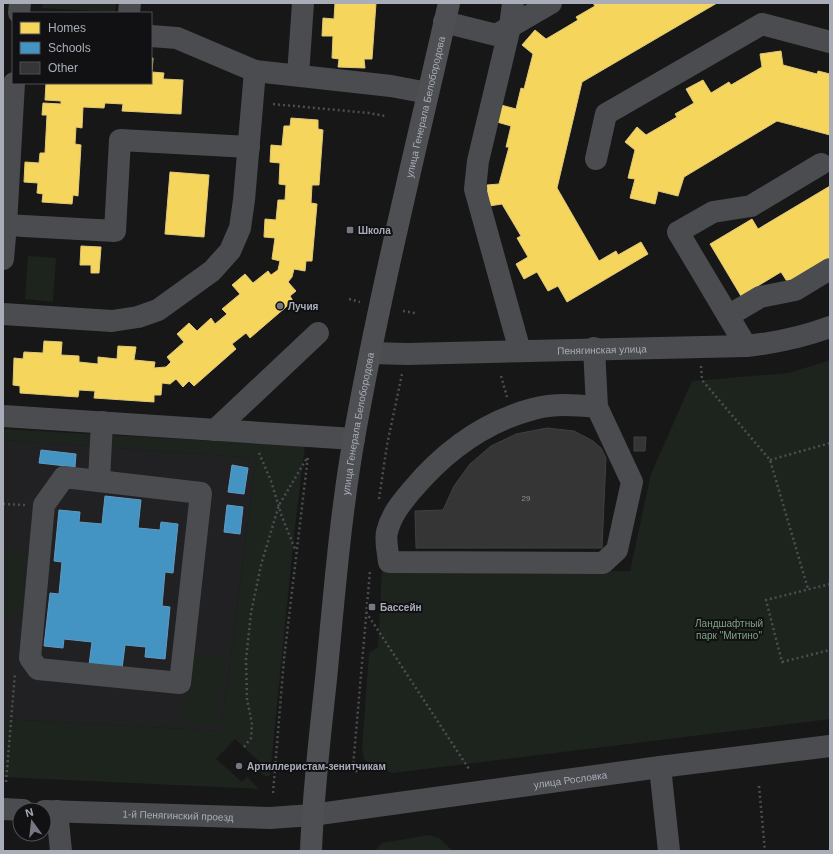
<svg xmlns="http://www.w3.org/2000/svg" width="833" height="854" viewBox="0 0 833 854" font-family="Helvetica,sans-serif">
<rect width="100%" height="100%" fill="#171717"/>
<path fill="#212123" d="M3,440l253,18 -35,273 -218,-12z"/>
<path fill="#1d241e" d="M43,3h73l-1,9 -73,-4z
M28,256l28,2 -3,44 -28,-3z
M830,360v359l-437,54 -25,-8 -4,-6 -2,-9 7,-97 9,-6 4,-78 248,2 21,-97 41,-93 97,-8z
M3,429l302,17 -11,89 -24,240 -4,2 -11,-9 5,-6 -25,-23 -19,20 26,23 5,-5 12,12 -256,-12v-58l218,12 35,-273 -253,-18z
M3,550l24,2 -6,64 -18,-2z
M190,654l35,5 -8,67 -35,-4z
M429,835l10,3 14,13h-78l7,-8z"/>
<path fill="#f6d55c" stroke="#dfc978" d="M335,3h41l-4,56h-8l1,9 -27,-1 1,-8 -7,-1 1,-22h-11l1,-18 11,1z
M593,3h124l-135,79 -25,106 42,73 17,-10 2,4 23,-13 7,12 -81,48 -9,-16 -10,5 -11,-19 -13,7 -8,-15 12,-7 -11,-19 4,-2 -19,-32 -13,2 -2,-21 12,-1 10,-37h-3l5,-21 -14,-4 4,-17 15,4 5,-21 3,1 9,-35 -11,-9 13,-15 11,9 17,-10 15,-9 -2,-3 19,-11z
M781,51l2,14 34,9 1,-3 12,3v61l-53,-14 -93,56 -6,19 -20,-5 -3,13 -25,-6 5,-19 -7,-1 7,-28 -10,-8 12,-15 9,8 31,-18 -2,-3 19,-11 -8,-14 17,-9 8,13 18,-11 2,3 31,-18 -2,-13z
M151,58h2l-1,14 12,1 -1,6 20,1 -2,34 -59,-3 1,-7 -18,-1 -1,5 -21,-1 -1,21 -6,-1 -1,17 6,1 -3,51 -5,-1 -1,9 -30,-2 1,-8 -6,-1 1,-10 -14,-1 1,-20 14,1 1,-10h5l2,-38h-5l1,-12 18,1v-3l-16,-1 1,-17h105z
M291,118l27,2v9l5,1 -4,55h-7l-1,18 6,1 -5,57h-6l-1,10 -11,-2 -2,8 -4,5 8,9 -6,5 3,5 -43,37 -4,-5 -14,11 4,5 -42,37 -5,-5 -6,6 -7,-8 -6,5 -8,-1 -1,12h-7v7l-60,-4 1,-7 -16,-1 -1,7 -58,-4v-7l-7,-1 1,-27 9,1 1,-7 19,1 1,-12 18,1 -1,13 18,1v6l19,2v-7l19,2 1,-13 18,1 -2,13 21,2 -1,6 12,-1 5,-5 -4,-5 17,-15 -7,-8 12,-11 8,8 14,-13 4,6 12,-10 -5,-5 18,-15 -8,-9 13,-11 8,9 15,-12 3,4 7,-5 2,-9 -8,-2 3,-21 -11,-1 1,-18 11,1 2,-20h7l1,-15 -7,-1 1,-21 -10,-1 1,-17 11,1 2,-20h6z
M170,172l39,3 -5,62 -39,-3z
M830,186v72l-42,25 -7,-11 -40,24 -31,-52 42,-25 6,10z
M81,246l20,1 -2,26h-8v-8h-11z"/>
<path fill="#4393c3" stroke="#619bc0" d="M41,450l35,4 -1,13 -36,-4z
M232,465l16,3 -4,26 -16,-2z
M105,496l36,4 -3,28 22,2 1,-8 17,2 -5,49 -8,-1 -3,34 8,1 -5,52 -20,-2 1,-10 -21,-2 -3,24 -33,-4 3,-23 -28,-3 -1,9 -19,-2 6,-53 9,1 3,-32 -8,-1 5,-51 21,2 -1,10 23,2z
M227,505l16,2 -3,27 -16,-2z"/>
<path fill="#353536" stroke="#3f4043" d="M547,428l27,3 19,10 8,7 5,10 -4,90h-186l-1,-37 28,-1 11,-24 16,-22 21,-18 25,-12z
M634,437h12l-1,14h-11z"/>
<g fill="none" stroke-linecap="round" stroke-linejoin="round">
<path stroke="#4d4e52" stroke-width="2.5" stroke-dasharray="2 3" stroke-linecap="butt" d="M273,104l96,9 16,3
M349,299l11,3
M403,311l12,2
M701,366l1,14 68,80 38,129
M501,376l6,21
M259,453l12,28 11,36 13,32
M770,460l60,-17
M379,499l8,-54 15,-71
M3,504l22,1
M830,584l-64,16 16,62 48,-12
M366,612l103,157
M244,747l7,-9 1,-14 -5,-25 -1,-40 5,-46 10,-48 18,-60 28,-47
M357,772l-4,-5 17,-196
M6,782l9,-109
M759,786l6,65
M273,793l11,-134 24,-203"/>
<g stroke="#4b4c50" stroke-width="22">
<path d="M513,3l-3,24 -32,134 -3,28 45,162"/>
<path d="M19,13l1,-10"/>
<path d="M129,13l1,-10"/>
<path d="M444,22l52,13 55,-32"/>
<path d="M151,36l26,2 78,33 136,15 37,7"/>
<path d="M298,75l5,-72"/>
<path d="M14,83l-8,142 109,6 5,-91 129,7"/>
<path d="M596,159l10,-45 156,-90 68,18"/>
<path d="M3,259l3,-34"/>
<path d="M3,314l109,7 26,-4 20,-7 54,-39 18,-20 10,-23 4,-28 11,-129"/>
<path d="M728,316l32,-19 35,-7 35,-21"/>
<path d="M746,346l-68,-114 35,-20 38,-6 70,-42"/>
<path d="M594,348l3,59 35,75 -15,68 -14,13 -214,-1c-1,-9 -4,-22 -2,-30 4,-17 14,-29 25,-42 32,-38 72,-68 121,-81 21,-6 43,-4 64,-2"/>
<path id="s1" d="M371,353l36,1 339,-8c29,-3 57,-9 84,-19"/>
<path d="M3,416l351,23"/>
<path d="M215,430l103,-97"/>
<path d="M64,477l137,16 -21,190 -142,-14 -8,-11 14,-153z"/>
<path d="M99,480l3,-58"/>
<path d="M660,767l9,84"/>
<path d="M3,809l20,1"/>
<path id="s2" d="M44,811l226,7 42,-3 348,-48 170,-21"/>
<path d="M57,811l4,40"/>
</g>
<path stroke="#4d4f52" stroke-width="22" id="s3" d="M311,851c2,-58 9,-115 15,-172 8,-81 14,-161 28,-241 26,-146 62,-290 95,-435"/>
</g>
<g fill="#757880" stroke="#111113" stroke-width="1.5">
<rect x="346" y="226" width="8" height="8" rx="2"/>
<circle cx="280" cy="306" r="4"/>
<rect x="368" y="603" width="8" height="8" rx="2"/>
<circle cx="239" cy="766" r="4"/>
</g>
<g text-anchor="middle" stroke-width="4" stroke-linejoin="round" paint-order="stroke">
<g font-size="8" fill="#8b8f98">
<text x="526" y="501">29</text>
</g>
<g font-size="10" fill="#a8adb8" stroke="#111113">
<text dy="4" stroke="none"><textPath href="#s3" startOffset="754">улица Генерала Белобородова</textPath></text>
<text dy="4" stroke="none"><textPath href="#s1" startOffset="231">Пенягинская улица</textPath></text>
<text dy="4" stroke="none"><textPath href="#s3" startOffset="430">улица Генерала Белобородова</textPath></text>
<text dy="4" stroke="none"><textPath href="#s2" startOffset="529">улица Рословка</textPath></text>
<text dy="4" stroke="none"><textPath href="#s2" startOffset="134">1-й Пенягинский проезд</textPath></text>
</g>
<g font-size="10" font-weight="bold" fill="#a8adb8" stroke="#111113" text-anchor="start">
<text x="358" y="234">Школа</text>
<text x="288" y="310">Лучия</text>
<text x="380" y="611">Бассейн</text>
<text x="247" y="770">Артиллеристам-зенитчикам</text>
</g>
<g font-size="10" fill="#7fa381" stroke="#111113">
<text x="729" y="627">Ландшафтный<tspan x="729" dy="12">парк "Митино"</tspan></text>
</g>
</g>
<rect width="833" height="854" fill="none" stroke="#a8adb8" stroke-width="8"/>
<rect x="12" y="12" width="140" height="72" fill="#111113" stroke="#4d4f55"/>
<rect x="20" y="22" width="20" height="12" fill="#f6d55c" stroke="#4d4f55"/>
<text x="48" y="32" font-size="12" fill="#a8adb8">Homes</text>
<rect x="20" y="42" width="20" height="12" fill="#4393c3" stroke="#4d4f55"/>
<text x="48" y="52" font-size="12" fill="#a8adb8">Schools</text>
<rect x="20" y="62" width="20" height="12" fill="#353536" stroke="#4d4f55"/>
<text x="48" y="72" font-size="12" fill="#a8adb8">Other</text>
<g transform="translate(32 822) rotate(345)"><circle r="19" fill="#111113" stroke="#4d4f55"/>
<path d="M0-3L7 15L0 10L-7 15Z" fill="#757880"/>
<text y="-6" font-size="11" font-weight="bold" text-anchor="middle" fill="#a8adb8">N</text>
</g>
</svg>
